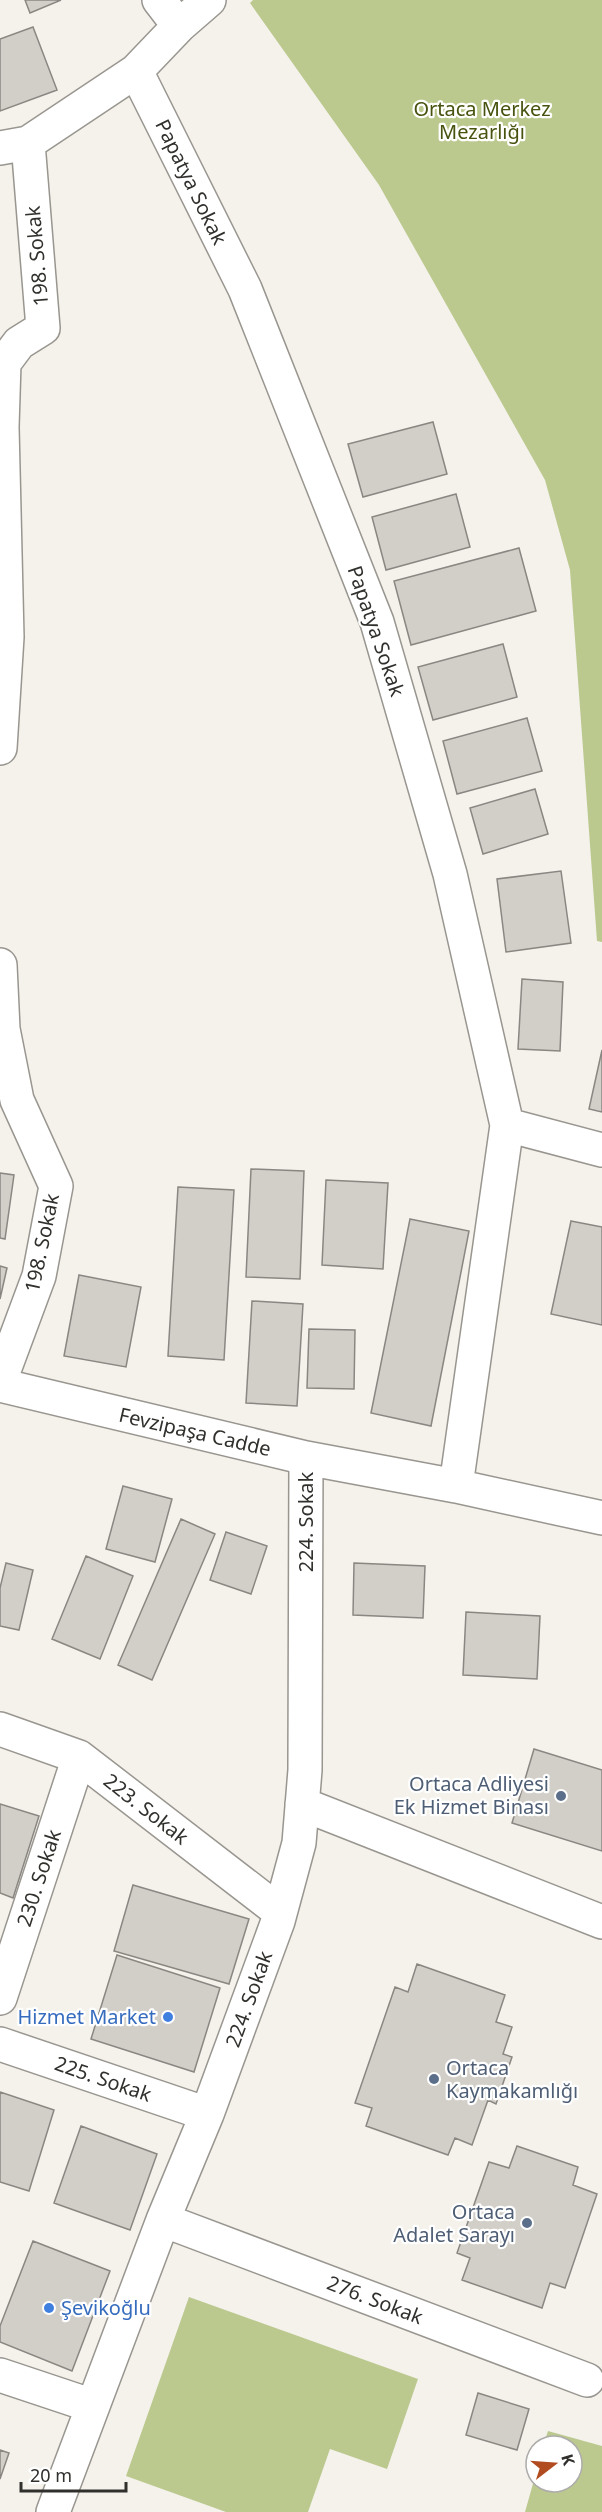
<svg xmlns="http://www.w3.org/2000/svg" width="602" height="2512" viewBox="0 0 602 2512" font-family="'Noto Sans',sans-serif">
<rect width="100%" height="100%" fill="#f5f2ec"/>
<path fill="#bbc98f" d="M253,0h349v942l-5,-1 -27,-371 -25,-90 -166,-295 -129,-182z
M189,2297l229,82 -31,90 -57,-20 -22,63h-82l-100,-36z
M548,2431l54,15v66h-77l11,-39v9h36v-36h-29z"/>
<path fill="#d2cec8" stroke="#8a8782" stroke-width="1.5" d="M25,0h36l-31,13z
M33,27l24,63 -57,21v-72z
M433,422l14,52 -84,23 -15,-53z
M456,494l14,53 -84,23 -14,-53z
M519,548l17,63 -125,34 -17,-64z
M503,644l14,53 -84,23 -15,-53z
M527,718l15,53 -85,23 -14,-53z
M535,789l13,45 -65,20 -13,-46z
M561,871l10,72 -65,9 -9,-73z
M522,979l41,3 -3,69 -42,-2z
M602,1050v62l-13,-3z
M251,1169l53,2 -4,108 -54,-2z
M0,1173l14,2 -9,64 -5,-1z
M326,1180l62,3 -5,86 -61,-4z
M178,1187l56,3 -10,170 -56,-4z
M410,1219l59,12 -38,195 -60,-13z
M571,1221l31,6v98l-51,-11z
M0,1266l7,2 -7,31z
M79,1275l62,12 -15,80 -62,-11z
M252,1301l51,3 -6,102 -51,-3z
M309,1329l46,1 -1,59 -47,-1z
M123,1486l49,13 -17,63 -49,-13z
M181,1519l34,15 -63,146 -34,-15z
M226,1532l41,14 -16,48 -41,-14z
M86,1556l47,20 -33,83 -48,-20z
M6,1563l27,7 -14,60 -19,-4v-38z
M354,1563l71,3 -2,52 -70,-3z
M466,1612l74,4 -3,63 -74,-4z
M534,1749l68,21v81l-90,-28z
M0,1804l39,12 -26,82 -13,-5z
M133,1885l116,34 -20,65 -115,-33z
M117,1955l103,33 -26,84 -103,-33z
M417,1964l88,31 -9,27 16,5 -9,27 9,3 -16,47 -8,-4 -16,45 -17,-7 -7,17 -82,-29 6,-18 -17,-5 40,-116 13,5z
M0,2092l54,18 -25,81 -29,-9z
M81,2126l76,28 -27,76 -76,-27z
M517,2146l61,21 -5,18 24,9 -32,94 -15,-5 -8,25 -80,-28 8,-22 -13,-5 32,-91 20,6z
M33,2241l77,30 -38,100 -72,-29v-16z
M478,2393l51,16 -12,41 -51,-15z
M0,2450l9,3 -9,26z"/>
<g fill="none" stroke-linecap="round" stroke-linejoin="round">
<defs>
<path id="minor" d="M159,0l20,26
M136,71l109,218 132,333 73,252 57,251 95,25
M0,148l28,-5 108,-72 43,-45 30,-26
M0,748l7,-111 -5,-210 2,-64 15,-20 24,-15 -15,-185
M0,965l3,64 14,71 39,86 -17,90 -39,105
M0,1385l306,73 150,28 146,32
M456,1486l51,-361
M0,1729l79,28 201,155
M302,1804l300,118
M0,1998l79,-241
M0,2044l207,70
M163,2220l424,160
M0,2375l93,31
M53,2512l110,-292 44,-106 71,-193 21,-78 6,-73 1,-312"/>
</defs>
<use href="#minor" stroke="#999690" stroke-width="36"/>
<use href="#minor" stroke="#fff" stroke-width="33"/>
</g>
<g fill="#5c6f8a" stroke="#fff" stroke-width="2">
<circle cx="561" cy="1796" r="6"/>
<circle cx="434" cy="2079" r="6"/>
<circle cx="527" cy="2223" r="6"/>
</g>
<g fill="#3f7fe0" stroke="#fff" stroke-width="2">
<circle cx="168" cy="2017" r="6"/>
<circle cx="49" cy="2308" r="6"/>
</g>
<g text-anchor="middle" stroke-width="4.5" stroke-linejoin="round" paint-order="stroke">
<g font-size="20" fill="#47530e" stroke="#fff">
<text x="482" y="116">Ortaca Merkez<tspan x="482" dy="23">Mezarlığı</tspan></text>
</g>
<g font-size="20" fill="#31302d" stroke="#fff">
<text transform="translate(191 182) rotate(64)" y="7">Papatya Sokak</text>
<text transform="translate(37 256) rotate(-95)" y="7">198. Sokak</text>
<text transform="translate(376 631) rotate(71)" y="7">Papatya Sokak</text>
<text transform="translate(42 1243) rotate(-78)" y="7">198. Sokak</text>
<text transform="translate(195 1432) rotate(13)" y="7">Fevzipaşa Cadde</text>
<text transform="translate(306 1522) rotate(-90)" y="7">224. Sokak</text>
<text transform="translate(146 1809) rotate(38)" y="7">223. Sokak</text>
<text transform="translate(39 1878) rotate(-72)" y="7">230. Sokak</text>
<text transform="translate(249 1999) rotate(-70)" y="7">224. Sokak</text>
<text transform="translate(103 2079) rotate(19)" y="7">225. Sokak</text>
<text transform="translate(375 2300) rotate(21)" y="7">276. Sokak</text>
</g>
<g font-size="20" fill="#4e5e75" stroke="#fff" text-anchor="end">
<text x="549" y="1791">Ortaca Adliyesi<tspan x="549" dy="23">Ek Hizmet Binası</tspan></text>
<text x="446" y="2075" text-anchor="start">Ortaca<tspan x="446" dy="23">Kaymakamlığı</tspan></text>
<text x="515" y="2219">Ortaca<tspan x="515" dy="23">Adalet Sarayı</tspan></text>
</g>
<g font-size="20" fill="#366cbe" stroke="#fff" text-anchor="end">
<text x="156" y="2024">Hizmet Market</text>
<text x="61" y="2315" text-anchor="start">Şevikoğlu</text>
</g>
</g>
<g transform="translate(554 2464) rotate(73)"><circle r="28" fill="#ffffff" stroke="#adacab" stroke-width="1.5"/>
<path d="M0-4.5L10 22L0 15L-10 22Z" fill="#b14c20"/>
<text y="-9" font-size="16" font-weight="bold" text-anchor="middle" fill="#31302d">K</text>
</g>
<path d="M21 2482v9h105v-9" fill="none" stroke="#31302d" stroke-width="3"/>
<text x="30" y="2482" font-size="18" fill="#31302d" stroke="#ffffff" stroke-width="4.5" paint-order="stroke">20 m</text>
</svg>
